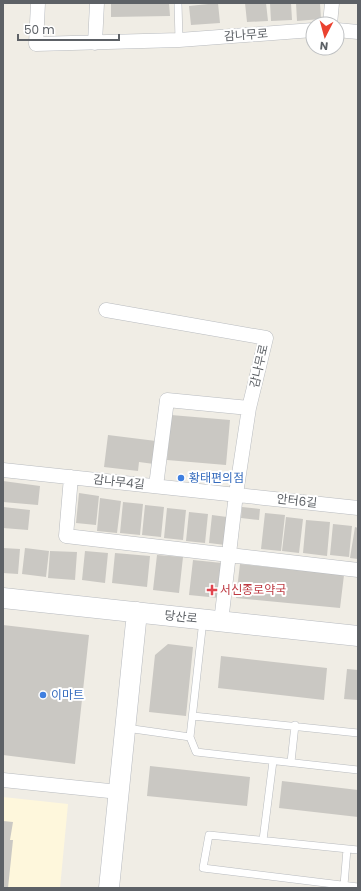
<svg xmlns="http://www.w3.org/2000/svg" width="361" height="891" viewBox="0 0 361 891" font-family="Poppins,'Noto Sans KR',sans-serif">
<rect width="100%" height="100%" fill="#f0ede5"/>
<path fill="#fef7dc" d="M3,797l65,7 -8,84h-57z"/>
<path fill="#cac8c3" d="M111,3h58l1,13 -59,1z
M218,3l2,20 -29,2 -2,-19z
M245,3h21l2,18 -21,1z
M270,3h21l1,17 -21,1z
M296,3h24l1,16 -24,2z
M171,415l59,5 -4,45 -59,-5z
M108,435l48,6 -2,23 -15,-2 -1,9 -34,-4z
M3,481l37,5 -2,19 -35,-3z
M79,493l20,3 -3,29 -20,-2z
M100,498l21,3 -4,32 -20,-2z
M123,502l20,2 -3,31 -20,-2z
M145,505l19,2 -3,30 -19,-2z
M3,507l27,3 -2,20 -25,-2z
M242,507l18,2 -1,11 -18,-2z
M167,508l19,2 -3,30 -19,-2z
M189,512l19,2 -3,29 -19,-2z
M265,513l20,2 -4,36 -20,-2z
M212,515l15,2 -2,28 -16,-2z
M286,517l17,2 -4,34 -17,-2z
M306,520l24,2 -3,34 -24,-3z
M333,524l19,2 -3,31 -19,-2z
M355,527l3,1v31l-8,-1z
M3,548l17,1 -2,25 -15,-1z
M25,548l24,3 -3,26 -24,-3z
M50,551l27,1 -2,28 -27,-2z
M85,551l23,2 -3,30 -23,-3z
M115,553l35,3 -3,31 -35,-4z
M157,555l26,2 -4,36 -26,-3z
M193,560l29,3 -3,35 -30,-3z
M240,564l104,11 -4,33 -104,-10z
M3,625l86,10 -14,129 -72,-9z
M168,644l25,3 -7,69 -37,-4 6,-57z
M221,656l106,12 -3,32 -106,-12z
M347,669l11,1v30l-14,-1z
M150,766l100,11 -3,29 -100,-10z
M282,781l76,9v27l-79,-9z
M3,821l10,1 -3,18h3l-5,48h-5z"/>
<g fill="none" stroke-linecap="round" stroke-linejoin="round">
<defs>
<path id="lane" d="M178,3l1,37
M193,716l165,17
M126,728l64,9 13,-117
M190,737l6,15 162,18
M291,762l4,-37
M263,840l10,-79
M358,850l-149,-15 -6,33 155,19
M344,885l3,-36"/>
<path id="street" d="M38,3l-2,41 143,-4 134,-10
M330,24l2,-21
M337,30l21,2
M95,43l2,-40
M106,310l160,28 -17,70 -13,86 -15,128
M3,470l355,38
M71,477l-5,59 292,34
M156,486l11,-86 82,8
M3,780l116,12"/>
<path id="secondary" d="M3,598l355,38
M109,888l28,-276"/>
</defs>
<use href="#lane" stroke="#b8bbbf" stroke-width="8"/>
<use href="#street" stroke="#b8bbbf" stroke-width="15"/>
<use href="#secondary" stroke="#b7babf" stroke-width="21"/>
<use href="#lane" stroke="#fff" stroke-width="7"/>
<use href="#street" stroke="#fff" stroke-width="14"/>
<use href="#secondary" stroke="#fff" stroke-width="20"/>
</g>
<g fill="#3f7fe0" stroke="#fff" stroke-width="1.5">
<circle cx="181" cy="478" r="4"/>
<circle cx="43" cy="695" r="4"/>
</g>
<path fill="#e0444e" stroke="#fff" stroke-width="1.5" d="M210 584h4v4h4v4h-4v4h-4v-4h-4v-4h4z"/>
<g text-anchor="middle" stroke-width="4" stroke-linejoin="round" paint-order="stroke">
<g font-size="12" fill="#5d6166" stroke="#fff">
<text transform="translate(246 35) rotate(-4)" y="4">감나무로</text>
<text transform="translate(259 366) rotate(-77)" y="4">감나무로</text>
<text transform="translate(119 482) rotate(6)" y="4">감나무4길</text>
<text transform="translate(297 501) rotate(6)" y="4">안터6길</text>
<text transform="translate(181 617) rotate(6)" y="4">당산로</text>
</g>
<g font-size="12" fill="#366cbe" stroke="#fff" text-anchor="start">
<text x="189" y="482">황태편의점</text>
<text x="51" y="699">이마트</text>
</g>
<g font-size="12" fill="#be3a42" stroke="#fff" text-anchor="start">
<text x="220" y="594">서신종로약국</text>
</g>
</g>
<rect width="361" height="891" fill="none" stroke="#5d6166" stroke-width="8"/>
<g transform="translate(325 36) rotate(186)"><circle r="19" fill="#ffffff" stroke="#bec0c2"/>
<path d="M0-3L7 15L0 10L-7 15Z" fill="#eb4230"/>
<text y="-6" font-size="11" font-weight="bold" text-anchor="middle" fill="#5d6166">N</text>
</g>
<path d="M18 34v6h101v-6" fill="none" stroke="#5d6166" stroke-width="2"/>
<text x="24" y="34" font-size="12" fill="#5d6166" stroke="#ffffff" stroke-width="3" paint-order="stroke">50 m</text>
</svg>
